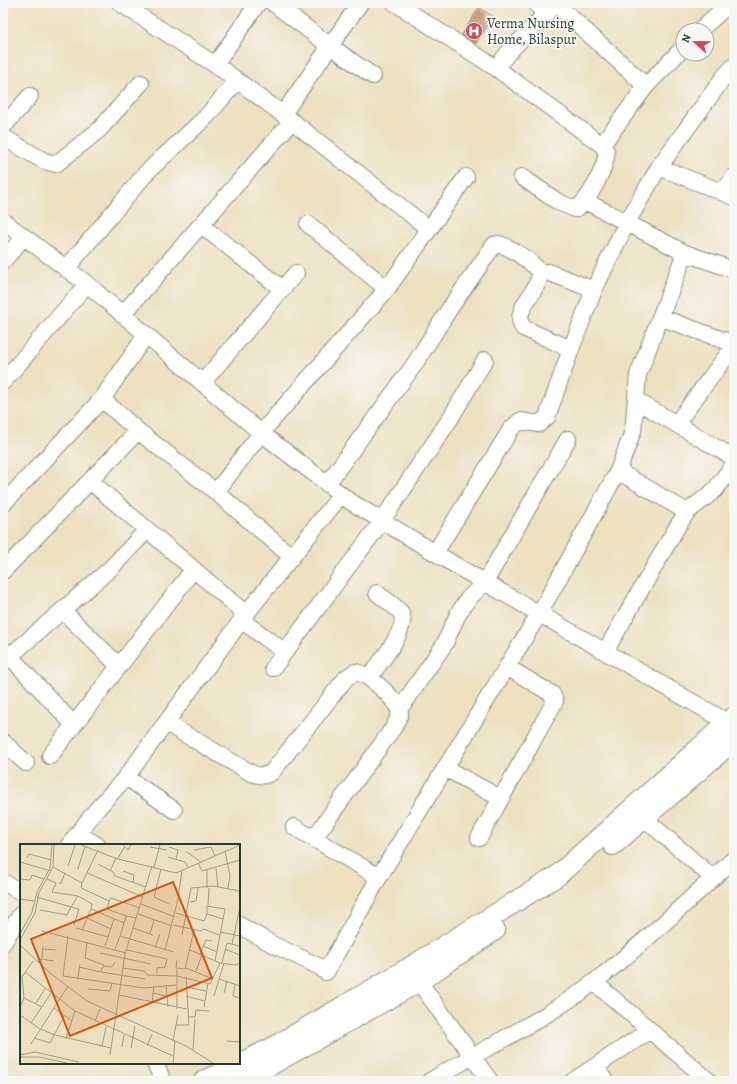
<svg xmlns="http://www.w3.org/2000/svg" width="737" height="1084" viewBox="0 0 737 1084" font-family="Alegreya,serif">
<defs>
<pattern id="building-hatch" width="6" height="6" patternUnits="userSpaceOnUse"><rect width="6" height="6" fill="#c99978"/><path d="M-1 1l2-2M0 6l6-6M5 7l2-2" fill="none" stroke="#a37e63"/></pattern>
</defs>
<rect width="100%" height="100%" fill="#f6f6f2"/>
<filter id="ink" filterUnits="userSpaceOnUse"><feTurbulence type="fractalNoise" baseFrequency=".025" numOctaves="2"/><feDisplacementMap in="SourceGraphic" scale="8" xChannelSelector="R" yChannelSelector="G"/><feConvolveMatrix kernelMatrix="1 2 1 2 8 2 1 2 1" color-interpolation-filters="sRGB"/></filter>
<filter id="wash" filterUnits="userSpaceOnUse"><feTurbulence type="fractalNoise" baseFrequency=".012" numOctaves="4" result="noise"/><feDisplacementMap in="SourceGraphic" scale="16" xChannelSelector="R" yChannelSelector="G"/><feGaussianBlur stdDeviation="0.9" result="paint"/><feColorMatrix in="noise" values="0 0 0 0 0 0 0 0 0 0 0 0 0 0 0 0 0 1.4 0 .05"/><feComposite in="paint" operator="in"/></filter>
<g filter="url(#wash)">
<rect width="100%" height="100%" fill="#ece0bf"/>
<g id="blocks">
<path fill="url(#building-hatch)" d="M479,8l14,9 -17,26 -14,-8z"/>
</g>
</g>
<g filter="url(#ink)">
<use href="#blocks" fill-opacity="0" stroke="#868e7a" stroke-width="1"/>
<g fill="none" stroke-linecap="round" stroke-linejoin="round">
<defs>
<path id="minor" d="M120,3l103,67 69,51 137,108
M273,3l57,43 43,30
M395,3l101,65 106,77 4,6c2,13 -18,53 -31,58l-17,-7 -36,-25
M535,3l11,11
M556,4l90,82
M700,30l30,-27
M215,65l43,-62
M496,68l12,-15 48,-50
M283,114l77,-111
M3,127l27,-31
M3,137l41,24 12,3 43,-34 42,-47
M602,145l44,-59 37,-38
M659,167l75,30
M723,192l11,-15
M585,201l100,52 49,17
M3,221l84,63 174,149 90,69 109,66 274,158
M308,224l79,65
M201,225l81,64
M3,261l21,-24
M66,269l81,-97 59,-55 31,-36
M540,273l8,-1 46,18
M122,315l170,-194
M660,317l74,27
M3,382l84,-98
M202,383l94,-110
M637,401l97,57
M676,424l58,-78
M138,431l78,61 45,-59 126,-144 79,-112
M618,471l69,41
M90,481l156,133
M327,484l87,-119 36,-57 44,-63 4,-1c9,1 38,20 42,29 0,18 -29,37 -17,55l48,21
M216,492l76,65
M3,504l99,-105
M435,553l76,-124 9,-8 19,3 8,-7 24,-68 23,-59 32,-66 33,-57 65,-90 10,-11
M3,571l135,-140 -36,-32 44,-64
M63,611l56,55
M241,620l44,32
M3,649l71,76
M605,652l72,-125 10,-15 28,-22 19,-26
M10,656l101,-88 36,-38
M273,668l109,-147 68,-102 35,-59
M369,678c8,-12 41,-50 32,-65 -5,-7 -17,-14 -24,-20
M399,710l45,-65 14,-31 10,-15 17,-17 83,-143
M166,723l85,50c9,3 13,4 21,-1l74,-94 9,-6c13,1 43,28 45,42l-6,13 -80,111
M3,742l23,21
M50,756l143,-186
M445,768l55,30
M126,777l48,33
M644,818l69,60
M294,827l85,50
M78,834l19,11
M479,838l76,-137 -3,-7 -45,-27
M69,845l28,-36 29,-32 120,-163 95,-119
M3,882l18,10
M239,925l33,19 48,23 6,5 53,-95 160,-263 79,-143 15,-40 5,-56 47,-122
M3,943l18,-29
M412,972l78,109
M594,982l115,99
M155,1063l8,18
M595,1067l10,14
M430,1081c54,-33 115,-61 164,-99 50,-38 94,-82 140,-123
M573,1081l76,-50"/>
<path id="major" d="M613,845l121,-105
M204,1081l68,-33 137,-80 148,-92 177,-159
M242,1081l176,-99 77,-52"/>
</defs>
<use href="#minor" stroke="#868e7a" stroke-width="18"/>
<use href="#major" stroke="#868e7a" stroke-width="22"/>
<use href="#minor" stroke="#fff" stroke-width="16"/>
<use href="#major" stroke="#fff" stroke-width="20"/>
</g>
</g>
<defs>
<symbol id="hospital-disc" viewBox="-11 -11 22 22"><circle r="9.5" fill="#d1495b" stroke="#f6f6f2"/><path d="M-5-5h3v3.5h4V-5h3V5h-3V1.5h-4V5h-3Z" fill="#fff"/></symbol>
</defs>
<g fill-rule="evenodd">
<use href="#hospital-disc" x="464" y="21" width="20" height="20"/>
</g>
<g text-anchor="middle" stroke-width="4" stroke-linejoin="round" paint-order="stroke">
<g font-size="14" fill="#1f3d34" stroke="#f6f6f2" text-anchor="start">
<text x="487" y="28">Verma Nursing<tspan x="487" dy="16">Home, Bilaspur</tspan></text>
</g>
</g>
<g transform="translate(20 844)">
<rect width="220" height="220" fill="#ece0bf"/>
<path fill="none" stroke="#9a9f87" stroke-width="1" d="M61,1l37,14 58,14 64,-28M103,1l5,5 3,-5M130,3l17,3M149,3l9,3 -2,10M174,6l17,-3 4,9M205,7l5,25 -2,12M167,8l14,10M148,13l17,5 3,5M7,14l2,-4 22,6M98,14l7,-12M0,18l31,9M178,19l4,8 38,-11M78,20l15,8 2,4 31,11M48,22l7,-21M33,23l29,16 -1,5 28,13 2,-3 29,10M134,23l6,-22M196,24l2,19M58,25l7,-23M141,25l-7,28 15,7M187,26v18M90,27l6,-13M103,27l11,4 -1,8M67,29l56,24M0,35l10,1 2,-5 12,4M27,35l9,4 -4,9 26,4 14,8 -1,5 33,14 2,-7 10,2M39,39h2l4,-10M62,39l16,-33M17,53l34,10 7,-11M0,55l14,2M89,57l-2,8 19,7M170,58l6,-1 2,-13M121,60l34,13M188,61l1,-17M20,66l27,5 4,-8 8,2 -5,16M156,69l28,8 3,-7M118,70l34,12M67,74l24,11M104,79l-4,13 54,16M153,81l28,6 3,-2 15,6M56,84l32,9M113,84l20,7M62,86l9,-21M22,87l84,22M200,88l20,4M0,90l12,-22 5,-20 13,-24 2,-23M130,90l4,-14M162,91l9,-47 22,-2 27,5M48,92l-5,40 81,12 32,-3M0,96l15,-27 4,-20 14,-26 1,-22M212,100l8,-37M0,101l30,28 37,28 99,45 27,17M85,102l9,-27M183,102l14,6M135,104l5,-14M23,105l13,1M95,105l5,-13M205,105l15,6M107,106l40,9 -2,8 -8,1v7M145,106l13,-51 4,-29M170,106l30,13 15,2 5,-2M80,109l51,11M180,110l6,-14 6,1M21,115l13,2M157,116l-1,8 9,1 9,-39M195,117l10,-52 -18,-3v8l16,5M18,118l4,-4 1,-12M202,119l5,-20 12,3M83,122l9,1 3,-5M59,123l21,5 4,-7 -19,-7 2,-16M103,124l21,3 3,4 30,1 33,8 10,-21M166,124l27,11M176,127l6,-16M5,128l50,39 98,45M81,128l44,7M58,134l2,-14M199,135l21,7M215,140l-2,12 7,2M146,141l2,22M166,143l20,4M68,145l22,2 2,-8M133,149l13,3M204,149l3,-12M99,151l68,14M166,152l18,5M194,152l10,-33M4,154l18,9M16,159l9,-14M132,159l2,-17M0,163l4,-9 -2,-21 11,-16M184,163l4,-24M34,164l18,13M157,165v-40M0,171l20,14 15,6 56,13M168,173h7l1,-7 13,1M75,177l5,-12M11,179l20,-30M156,181h13l-3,-48M14,194l16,5 14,-27M46,195l9,-28M153,196l5,-25M207,197l13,1M11,200l37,-58M82,202l4,-19M127,202l5,-12M102,203l2,-12M111,204l4,-22M173,206l2,-31M0,211l15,-3 44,10M90,211l15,-101 27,-88M0,213h19l28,6M153,219l2,-22"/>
<path fill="#d45610" fill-opacity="0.15" stroke="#d45610" stroke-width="2" d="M153,38l39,96 -142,58 -39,-97z"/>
<rect width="220" height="220" fill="none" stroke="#1f3d34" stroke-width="2"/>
</g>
<rect width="737" height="1084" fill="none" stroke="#f6f6f2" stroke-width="16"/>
<g transform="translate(695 42) rotate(292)"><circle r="19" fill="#f6f6f2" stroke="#a0aca6"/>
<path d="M0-3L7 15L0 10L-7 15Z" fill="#d1495b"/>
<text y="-6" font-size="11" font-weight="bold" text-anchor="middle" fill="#1f3d34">N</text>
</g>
</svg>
